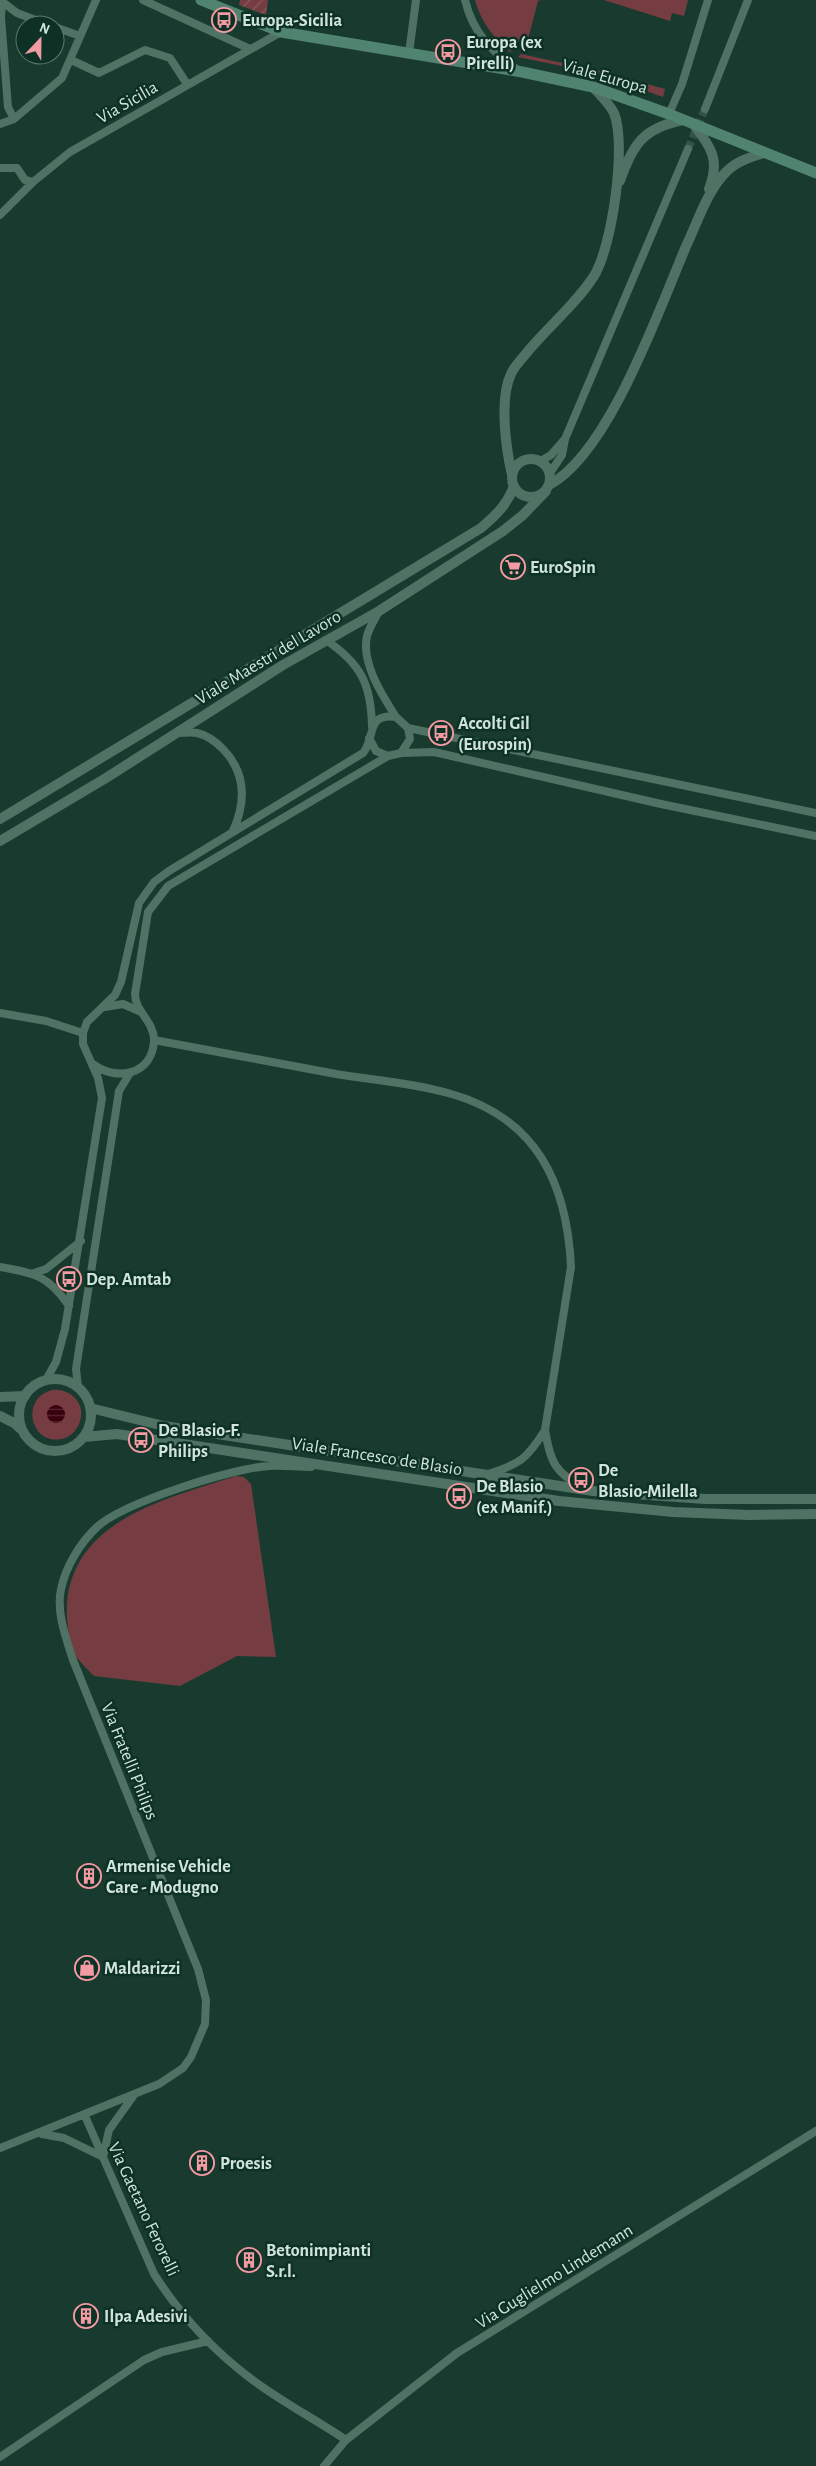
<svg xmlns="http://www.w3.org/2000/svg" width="816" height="2466" viewBox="0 0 816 2466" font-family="'Alegreya Sans',sans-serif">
<defs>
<pattern id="garden-furrows" width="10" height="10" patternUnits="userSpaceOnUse" patternTransform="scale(1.25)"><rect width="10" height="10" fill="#753d42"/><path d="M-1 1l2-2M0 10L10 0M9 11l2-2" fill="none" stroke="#88595d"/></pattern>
<pattern id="water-rules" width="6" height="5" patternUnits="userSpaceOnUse" patternTransform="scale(1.25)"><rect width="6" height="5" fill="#39000d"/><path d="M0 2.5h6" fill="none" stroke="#552530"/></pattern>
</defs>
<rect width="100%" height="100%" fill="#193b2f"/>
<path fill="#753d42" d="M475,0h66l-3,1 -11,42 -11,-2 -3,9 -3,2c-17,-15 -29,-30 -35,-52z
M604,0h84l-4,16 -12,-3 -2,8z
M521,54l78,17 66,18 -2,8 -67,-24 -78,-16z
M52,1390c17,-2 34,12 28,31 -2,8 -8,14 -15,17 -33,11 -47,-39 -13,-48z
M236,1476l8,1 7,7 25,173 -39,-1 -57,30 -86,-10c-5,-5 -11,-11 -16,-17 -9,-12 -12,-39 -11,-55 6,-85 102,-106 169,-128z"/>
<path fill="url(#garden-furrows)" d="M240,0h28l-2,15 -27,-10z"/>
<path fill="url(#water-rules)" d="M47 1414a9 9 0 1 1 18 0a9 9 0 1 1-18 0Z"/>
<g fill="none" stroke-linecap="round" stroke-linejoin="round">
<path stroke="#355449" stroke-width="8" stroke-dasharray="8 4" stroke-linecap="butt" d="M688,149l17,-40"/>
<path stroke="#4f7264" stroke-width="8" d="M0,0l17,13 32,12
M143,0l107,49
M465,0c8,33 26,51 53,70
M2,3l-1,14 7,90 6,12
M55,27l25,9
M409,53l7,-53
M71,60l28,13 46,-23 25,8 17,26
M705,109l43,-109
M669,114l13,-30 26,-84
M0,124l14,-5 48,-41 34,-78
M0,168h17l8,12 8,2
M0,215l33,-33 37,-30 211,-120
M541,461l10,-6 14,-16
M550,473l12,-18 3,-16 123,-290
M379,611c-4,8 -10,17 -12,25 -6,27 15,59 29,81
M326,640c35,24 45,44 46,86
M408,728l408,85
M177,733c7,0 14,-1 20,0 10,2 19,9 26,16 23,24 23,53 10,82
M369,738l7,13 12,5
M105,1007l18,-3 16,7
M0,1013l46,8 37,12
M154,1040c61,11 121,23 182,34 37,6 77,9 112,19 88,24 119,89 123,174l-26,163c5,31 10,44 39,57
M93,1064c23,18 60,11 61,-24 0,-19 -19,-28 -19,-46l13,-82 20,-26 220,-130 13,-3 33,-1 227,52 155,32
M0,1267c35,6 49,9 69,39
M34,1273l12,-4 35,-28
M46,1380l10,-18 9,-33 37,-231 -4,-20 -15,-34v-11l4,-11 28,-27 6,-13 18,-79 15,-21 15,-11 194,-118c13,-15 2,-40 33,-36l12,11 2,11 -9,14
M78,1387l-2,-18 43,-278 11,-18
M488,1474c32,-10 39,-15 57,-44
M85,2116l69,158c25,39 59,76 96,104 30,23 65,41 96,62
M42,2134l22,4 39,19 6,-27 25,-35
M0,2148l159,-64 24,-16 8,-11 14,-33 1,-24 -8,-31 -125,-309c-7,-22 -17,-48 -12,-71 5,-23 19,-46 36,-62 26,-24 135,-59 172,-61 13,-1 28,1 42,1
M0,2457l144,-97 18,-8 46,-11
M324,2466l22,-26 111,-87 359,-222"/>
<path stroke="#4f7264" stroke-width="10" d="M694,125c18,23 26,36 15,64
M620,181c13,-38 24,-53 63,-61
M512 478a19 19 0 1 1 38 0a19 19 0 1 1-38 0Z
M512,475c-6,-26 -13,-76 -1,-101 4,-9 12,-16 18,-24 21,-25 47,-46 65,-74 18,-29 33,-131 20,-163 -5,-10 -14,-18 -21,-26
M549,485c60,-31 111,-178 138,-241 11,-23 21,-55 40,-73 10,-10 24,-14 37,-18
M0,819l481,-291c15,-13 26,-23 33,-42
M0,841l106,-63 177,-113 96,-54 124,-80 20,-16 23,-24
M19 1415a36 36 0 1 1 72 0a36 36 0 1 1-72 0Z
M0,1397l25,-1
M90,1408l74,18 429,65 112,8h111
M0,1416l14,7 8,7
M84,1437l33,-3 442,67 114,11 76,3 67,-1"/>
<path stroke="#508370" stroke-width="11" d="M201,0l80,32 241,40 71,15 76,27 147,59"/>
</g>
<defs>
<symbol id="bus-ring" viewBox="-11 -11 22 22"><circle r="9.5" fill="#0d3125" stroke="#f49aa2" stroke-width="1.5"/><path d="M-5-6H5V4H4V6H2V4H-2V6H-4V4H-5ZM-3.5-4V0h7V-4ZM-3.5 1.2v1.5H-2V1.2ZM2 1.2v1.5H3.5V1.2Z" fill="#f49aa2"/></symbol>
<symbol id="supermarket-ring" viewBox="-11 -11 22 22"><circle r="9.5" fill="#0d3125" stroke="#f49aa2" stroke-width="1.5"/><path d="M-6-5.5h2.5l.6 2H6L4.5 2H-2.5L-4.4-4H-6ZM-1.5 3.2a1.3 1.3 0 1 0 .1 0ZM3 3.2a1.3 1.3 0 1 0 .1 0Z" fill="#f49aa2"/></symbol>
<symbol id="building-ring" viewBox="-11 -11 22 22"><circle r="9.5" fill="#0d3125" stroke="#f49aa2" stroke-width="1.5"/><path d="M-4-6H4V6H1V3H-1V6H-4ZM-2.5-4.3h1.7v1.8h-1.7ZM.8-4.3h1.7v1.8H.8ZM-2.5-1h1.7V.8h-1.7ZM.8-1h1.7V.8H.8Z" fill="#f49aa2"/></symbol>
<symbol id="shop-ring" viewBox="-11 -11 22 22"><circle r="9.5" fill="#0d3125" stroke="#f49aa2" stroke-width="1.5"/><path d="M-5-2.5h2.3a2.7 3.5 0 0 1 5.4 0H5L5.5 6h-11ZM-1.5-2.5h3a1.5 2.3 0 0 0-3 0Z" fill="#f49aa2"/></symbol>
</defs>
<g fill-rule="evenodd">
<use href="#bus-ring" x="210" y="6" width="28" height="28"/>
<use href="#bus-ring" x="434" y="38" width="28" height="28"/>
<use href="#supermarket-ring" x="499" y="553" width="28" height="28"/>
<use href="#bus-ring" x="427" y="719" width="28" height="28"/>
<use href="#bus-ring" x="55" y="1265" width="28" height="28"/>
<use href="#bus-ring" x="127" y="1426" width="28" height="28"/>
<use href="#bus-ring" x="567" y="1466" width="28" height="28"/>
<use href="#bus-ring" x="445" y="1482" width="28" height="28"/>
<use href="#building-ring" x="75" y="1862" width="28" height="28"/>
<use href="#shop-ring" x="73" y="1954" width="28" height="28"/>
<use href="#building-ring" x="188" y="2149" width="28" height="28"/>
<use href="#building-ring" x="235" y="2246" width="28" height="28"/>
<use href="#building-ring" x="72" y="2302" width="28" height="28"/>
</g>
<g text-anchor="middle" stroke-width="5" stroke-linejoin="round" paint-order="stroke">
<g font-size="18" font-weight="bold" fill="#d1e4db" stroke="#0d3125" text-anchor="start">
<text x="242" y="26">Europa-Sicilia</text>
<text x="466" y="48">Europa (ex<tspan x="466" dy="21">Pirelli)</tspan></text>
<text x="530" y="573">EuroSpin</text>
<text x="458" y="729">Accolti Gil<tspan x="458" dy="21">(Eurospin)</tspan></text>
<text x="86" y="1285">Dep. Amtab</text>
<text x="158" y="1436">De Blasio-F.<tspan x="158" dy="21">Philips</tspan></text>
<text x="598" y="1476">De<tspan x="598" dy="21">Blasio-Milella</tspan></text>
<text x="476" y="1492">De Blasio<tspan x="476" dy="21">(ex Manif.)</tspan></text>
<text x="106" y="1872">Armenise Vehicle<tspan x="106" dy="21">Care - Modugno</tspan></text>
<text x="104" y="1974">Maldarizzi</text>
<text x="220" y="2169">Proesis</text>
<text x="266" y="2256">Betonimpianti<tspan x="266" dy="21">S.r.l.</tspan></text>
<text x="104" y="2322">Ilpa Adesivi</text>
</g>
<g font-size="18" fill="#d1e4db" stroke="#0d3125">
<text transform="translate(605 76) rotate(16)" y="6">Viale Europa</text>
<text transform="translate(127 102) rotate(-30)" y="6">Via Sicilia</text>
<text transform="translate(268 657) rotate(-31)" y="6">Viale Maestri del Lavoro</text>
<text transform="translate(377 1456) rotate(9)" y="6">Viale Francesco de Blasio</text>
<text transform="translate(130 1761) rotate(68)" y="6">Via Fratelli Philips</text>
<text transform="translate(144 2209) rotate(65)" y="6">Via Gaetano Ferorelli</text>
<text transform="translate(554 2276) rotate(-32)" y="6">Via Guglielmo Lindemann</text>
</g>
</g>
<g transform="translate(40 40) rotate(22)"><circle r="24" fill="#0d3125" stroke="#5b796e"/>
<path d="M0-4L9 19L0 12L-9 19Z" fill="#f49aa2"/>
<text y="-8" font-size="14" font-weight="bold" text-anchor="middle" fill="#d1e4db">N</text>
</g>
</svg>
